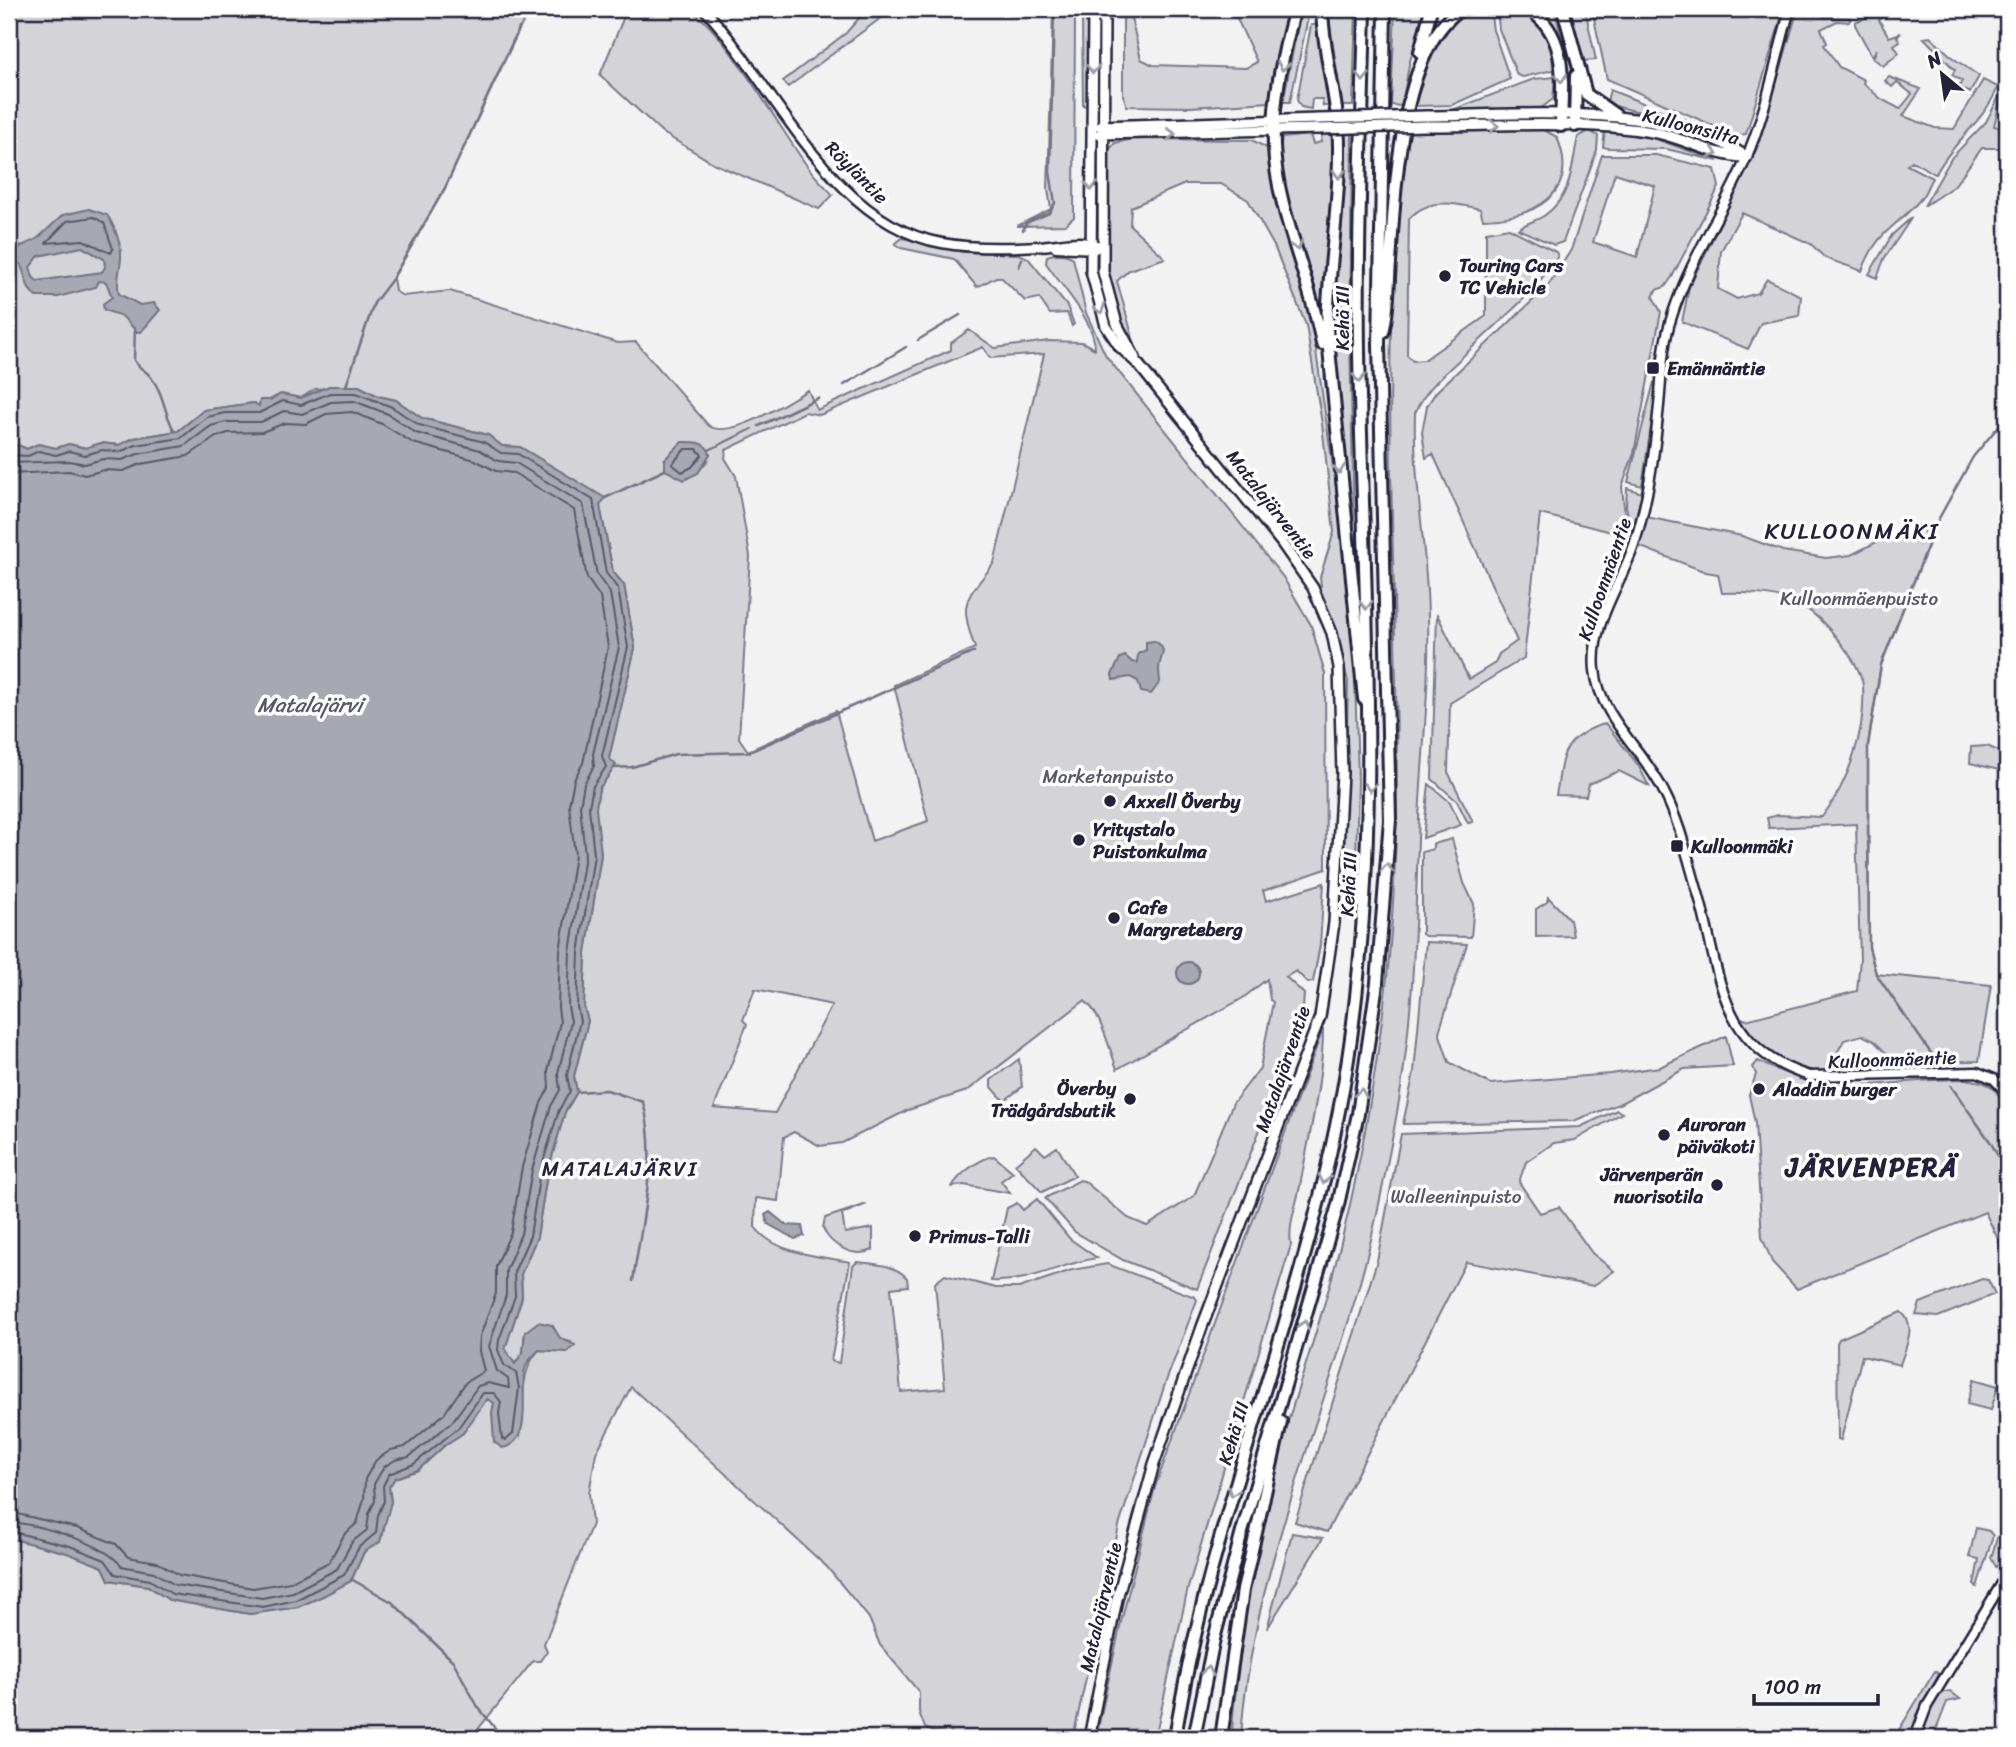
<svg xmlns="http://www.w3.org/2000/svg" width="2016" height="1747" viewBox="0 0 2016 1747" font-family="Sriracha,sans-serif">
<rect width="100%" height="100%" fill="#f2f2f3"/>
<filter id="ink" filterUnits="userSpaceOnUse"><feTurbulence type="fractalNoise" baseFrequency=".0143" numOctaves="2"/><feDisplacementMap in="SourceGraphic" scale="14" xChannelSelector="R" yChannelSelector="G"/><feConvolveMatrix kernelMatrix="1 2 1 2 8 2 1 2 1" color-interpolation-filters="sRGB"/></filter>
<g filter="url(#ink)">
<path fill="#d3d3d8" stroke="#7a7a8a" stroke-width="2" fill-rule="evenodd" d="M9,9h520l-84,179 -52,89 2,14 8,5 47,-5 168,52 18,-1 72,83c21,17 78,-23 100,-35l9,20 134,-60v-7l18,-13 26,18 54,-7 33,1 13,7c0,-28 -34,-63 -49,-86l1,-7c7,-3 20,-3 26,2l13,55 20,43 177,221 28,48 14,49 1,195 -63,22 3,10 58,-18 -4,62 -7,37 -5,1 -12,-12 -10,6 18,17 -2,29 -105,266 -74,-29 -48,-28 -30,-34 35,-18 4,1 44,37 19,8 47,-30 39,-93 27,-35 13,-66 -3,-2 -3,-21 -24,19 -126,71c-6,-16 -18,-61 -33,-68l-117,90 -59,19 -66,33 -22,3 -26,-14 -10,5 -6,64 -22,-3 -1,29c20,27 64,29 95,35l-19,99 8,2 14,-97 4,-4c18,2 37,2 50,16l1,8 -17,2 10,104 44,-4 -10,-105 10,-8 51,13h23l53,-18 35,-6 88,33 2,3 -32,84 -46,142 -46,212h-117l-7,-8 -16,2 -8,-4 -6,-16v-20l-39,-47 -11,-27 -42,-51 -196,-180 -35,66 -7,40 3,31 -48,120 3,7 -7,10h-7l-62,77h-444l-18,-20v-180l59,15 35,14 6,13 39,6 21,14 81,14 48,-7 53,-26 13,-29 19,-17 2,-19 6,-14 -2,-15 6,-9 23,-8 27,-25 18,-12 21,-32 8,-2 28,37c6,-30 -3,-63 19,-86l28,2 4,-10 -12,-4 -7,-13 -27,7 -2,20 -8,12 -10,-15 17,-52 -1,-23 16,-37 10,-63 18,-62 12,-20 -3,-16 14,-55 -4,-14 2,-54 15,-99 -6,-46 4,-19 13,-18 -3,-13 26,-110 -11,-63 -11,-13 -13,-66 4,-8 -84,-51 -18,-1 -14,-11 -67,-17 -25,-18 -18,-4 -19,-10 -44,3 -14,9 -20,-4 -22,12 -6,-3 -49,7 -26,21 -44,7 -15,7 -18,-2 -15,5 -17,-4 -13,4 -18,-4 -11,5 -9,-4 -9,3zM983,347l7,11 54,-4 -50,209c-27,37 -37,35 -19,85l-81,37 34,136 -56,20 -36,-130 -88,40 -9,-13 11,-182 -14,-80 -11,-18 1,-8 79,-38 15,3zM672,455l36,5 -10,12 -33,-13zM755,989l77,16 -57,108 -61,-5 33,-84 -4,-4z
M627,9c18,0 42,-4 59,0 31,7 100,130 122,158 7,10 17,19 25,28l-14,14 -104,-45 -52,-31 -63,-58z
M867,9h26l-105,78 -5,-6 63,-48z
M1053,9h22l-1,208 -9,8 -48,1 34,-17 -3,-20z
M1123,9h6l12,50 12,6 93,3 11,-6 -24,-52 55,-1 -18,93 -80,5 -63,-1 -4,-11z
M1301,9h9l-1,4 -19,89h-7z
M1328,9h28l-3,97h-12z
M1395,9h29l-15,56 -7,41 -11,-1z
M1473,9h17l3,21 17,49 -58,26 -38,1c10,-35 21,-82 59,-97z
M1497,9c37,0 56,25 56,61l-30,7 -6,-2 -18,-46z
M1538,9h16l14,51 -15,-32z
M1569,9h16l11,51 -14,1z
M1592,9h192l-38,125 -9,2 -130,-57z
M1798,9h23l3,8 27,1 -2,4 -12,-1 -16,8 6,14 -3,2 15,22 25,13 -1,3 18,16 19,10 12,-15 -15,-12 -5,5 -7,-6 4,-4 32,12 -18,27 32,12 19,1 29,-49 15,7c-14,35 -44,53 -61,85l-2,2 -23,-13 -5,4 25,13c-5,8 -6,16 -14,24 -26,29 -40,28 -56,69l-37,-13 -14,-14 -69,-31 -21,38 -3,38 19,10 21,-6 9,-14 34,17 -2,20 -38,7 -13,26 -66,-27 7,-35 69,-141z
M1888,9l-9,11 10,17 12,-4 -4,4 3,4 -6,4 5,8 -16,13 -10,-8 4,-9 -5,7 -17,-31v-3z
M1085,17l4,16 -1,74 -5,-2 -1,-87z
M1311,25h5l14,81h-7l-1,-7h-10l-1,10 -10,-2 -4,-7z
M1931,37l22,21 26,18 -9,17 -11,-6 3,-6 -10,-6 3,-5 -31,-32z
M1555,77l-2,22 -13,10 -93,3 87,-33z
M2003,89l-9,37 13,3v19h-25l-28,38 -30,20 28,-49 34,-35z
M1610,90l76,30 -7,-2 -1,3 -72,-17z
M1542,129l15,8c24,58 -24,81 -74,82l-3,-10c-25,-6 -52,-12 -71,10l-2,136 6,6 11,-1 62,-44v-84l23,-4 47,24 2,4c-25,40 -64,70 -98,103 -17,16 -36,32 -45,54 -2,68 12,135 13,203 2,75 -7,148 -10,223 -3,98 -5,193 -24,290 -12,62 -24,124 -43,184 -42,139 -101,279 -110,425h-9c0,-27 5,-54 8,-81 5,-43 10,-87 19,-129 19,-85 50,-167 73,-251 25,-91 42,-187 53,-281 28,-242 -4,-484 8,-726 2,-46 10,-92 16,-138z
M1605,130l45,7 68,24 -52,-12 -58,-1 -5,-1z
M1589,131l9,5 -1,14 -34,92 -9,3 -36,-16c5,-5 19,-8 27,-14 28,-20 26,-48 33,-78z
M1322,134l10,1 1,36 -12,137 -38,-126 -4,-26 3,-18 28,-3 3,9 8,-2z
M1342,134h10l-2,206 5,231 -24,-235z
M1133,139l119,1 15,8 10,53 26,78 8,38 27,184 17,174 3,105 -2,78 -12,4 4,-180 -12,-54 -19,-41 4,-1 -1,-9 14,-45 -12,-108 -16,-99 -32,-79 -26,-46 -27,-16h-36l-54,23 -1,18 35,33 -36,12 -12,11 21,75c-7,-14 -17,-28 -22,-43 -17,-52 -10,-108 -9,-161l8,-9z
M1602,155h54l59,14 4,18 -47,90 -7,10 -9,3 -3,7 8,15 -27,141 -12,34 5,49 -87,-22 -16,144 -74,45 -2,69 25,50 -5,1 -11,-22 -25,-22 5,-165 32,65 26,-16 4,-9 18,-13 -84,-187 -7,4 -4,-26 5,-26 9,-14 111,-105 24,-37zM1615,173l40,13 -18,71 -44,-15z
M1912,217l-28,42 -7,19 -8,-4 23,-39z
M902,238l61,14 56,2 9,4 39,48 7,18 -2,2 -5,-13 -17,1 -11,-16 -14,3 -24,-24h-5l-19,10 -23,-28 -53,-11 -6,-4z
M1654,382l2,11 -14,93 -14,-4z
M1627,488l15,5 -10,42 -6,-29z
M1646,517l96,19 41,15 43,7 25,-3 59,-30 22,10 -51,130 -13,80 1,202 7,27 115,11 -12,76 -84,1 -21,-21 -12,-6 -18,5 -9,17 1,12 -8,5c-40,-7 -70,-22 -90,-58l8,4 111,-29 3,-32 -4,-135 -87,4 -2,-10 11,-3 44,2c27,-35 44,-86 41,-131 -2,-24 -41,-69 -61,-80 -19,-12 -58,-14 -80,-13l-4,-19 -12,-2 -68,-26z
M1606,724l32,41 11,21 -30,-15 -30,13 -3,12 -30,-1c6,-27 1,-47 29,-63 7,-4 13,-7 21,-8z
M1987,746l20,9v17l-37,-9 1,-16z
M1429,784l21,18 11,23 -38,13z
M1452,839l12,44 10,21 -3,33 -46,-1 -3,-2v-82l11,-3v-5z
M1548,897l22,23 3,16 -37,1v-28l11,-7z
M1426,942l41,2 -28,88 10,30 41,22 120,-10 50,-7 66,-31 7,30 -49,3 -65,35 -46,17 -170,3 11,-52z
M1323,1029c0,52 -14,106 -23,157 -4,21 -12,38 -9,59l-103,343 -33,150h-59l25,-116 34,-135z
M1861,1055l12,4 4,8 -22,3 -6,-4 2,-7z
M1019,1059l3,28 -18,14 -13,-15v-6z
M1758,1061c76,40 127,18 207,18 10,2 22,2 30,11 21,26 12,132 12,168l-22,-46 -188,77 -25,-27 -10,-25 -7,-114 -6,-28 7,-21 -3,-7z
M1617,1110l5,3 -47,27 -21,3 -28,19 -7,20 21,31 19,-6 33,46 22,18 -21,15 -127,-24 -139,270 -32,-10 82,-261 24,-127 179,-7z
M1036,1146l9,9 12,-8 18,29 -33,16 -27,-28z
M994,1156l19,16 -12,9 9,12 -46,-8 -12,2c7,-13 27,-28 42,-31z
M1037,1199l33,40 27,19c-40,6 -64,25 -106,23l16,-73 10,-5 6,7z
M867,1204l-25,10 3,19 28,-5v22c-18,9 -43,-4 -50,-22l2,-10z
M1982,1279l6,1 7,14 -57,23 -22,-2 4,-12z
M1901,1312c17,13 4,36 -1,53l-38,-9 -21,84 -3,-1 -1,-96 2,-4z
M1974,1379l24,7 -7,24 -24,-6z
M1976,1528l13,3 4,5 -16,51 -3,-2 5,-26 -10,-2z
M1292,1533l31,5 -56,91z
M2001,1536l6,4v17l-11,10 -5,-9 6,-20z
M1935,1671l4,3 -22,41 -8,23h-15z
M1950,1691l10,8 -13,3 -14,36h-14l5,-17 16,-28z"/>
<path fill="#a8a8b2" stroke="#727282" stroke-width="2" fill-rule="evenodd" d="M89,209l18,6c7,10 13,26 14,38 1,14 -6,26 -2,41l21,11 14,-2 6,7 -19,22h-4l-15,-16 -18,-6 -1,-6 9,-7 -6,-15 -7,-1 -3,6 -38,10h-22l-7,-8 -8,-24 -12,-8v-5l28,-13 26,-24zM82,247l22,12 1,8 -3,5 -65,9 -4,-4 -3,-10 9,-11z
M329,386h30l19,10 18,4 26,18 66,17 14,11 18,1 85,51 -5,8 13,66 11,13 11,63 -26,110 7,7 -17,24 -3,19 5,46 -15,99 -2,54 4,14 -14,55 3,16 -12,20 -18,62 -10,63 -16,37 1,23 -17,52 10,15 8,-12 2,-20 13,-10 14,3 8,13 15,7 -8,7 -28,-2c-7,7 -14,13 -15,24 -3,21 9,69 -22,74l-8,-6 -2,-30 2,-9 -7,-4 -24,34 -18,12 -27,25 -23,8 -6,9 2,15 -11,40 -16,10 -13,29 -28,15 -25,11 -48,7 -81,-14 -21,-14 -39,-6 -6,-13 -36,-14 -58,-15v-1090l9,-3 9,4 11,-5 18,4 13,-4 16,4 16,-5 18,2 15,-7 44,-7 26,-21 50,-7 5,3 1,-6h10l11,-6 20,4z
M682,442c12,0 24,-1 28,12l-12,19 -14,7 -19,-10v-11z
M1155,641c15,10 4,15 4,28 0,5 1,9 1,13l-9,12 -10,-2 -3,-11 -8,-4 -17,3 -1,-5 8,-17 5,-2 7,6 5,1 1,-9 8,-4v-8z
M1177 973a11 11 0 1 1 22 0a11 11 0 1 1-22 0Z
M770,1212l16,13 16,1 2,10 -9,3 -27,-15 -3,-9z"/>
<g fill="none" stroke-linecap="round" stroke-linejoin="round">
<path stroke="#58586b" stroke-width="2" d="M94,217l10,6 9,26 -2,4 -28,-13 -37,3 21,-22z
M685,449h12l5,6 -10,12 -10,5 -10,-8z
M9,455l19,1 11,-5 17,4 13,-4 16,4 17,-5 18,2 16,-7 45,-7 26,-21 18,-4h34l24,-12 18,4 29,-12h26l36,14 27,18 65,17 17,11 17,1 75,46 13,73 12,16 10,58 -26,109 4,11 -13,19 -4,21 5,48 -15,98 -2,54 3,14 -13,54 3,16 -11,19 -19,62 -10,64 -16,36 1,24 -16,44 -1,10 6,15 12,8 3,15 -6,46 -7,6 -4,-1 -3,-26 2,-11 -7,-9h-11l-25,35 -44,36 -25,10 -6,12 1,15 -6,14 -2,18 -17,14 -15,28 -48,25 -33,7 -91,-13 -22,-14 -35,-6 -10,-14 -35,-14 -61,-15
M9,463l60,-2 16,3 18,-5 19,1 16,-6 46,-8 27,-20 15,-4h35l23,-11 18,3 29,-12 23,-1 34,13 28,19 64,17 18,11 18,2 67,41 14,71 13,18 9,54 -26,107 1,12 -10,18 -4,22 5,49 -15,97 -2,55 3,14 -13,52 2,17 -9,16 -19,64 -11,64 -15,36v25l-17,51 8,25 11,8 1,9 -21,-5 -10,3 -26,36 -43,35 -14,3 -11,7 -10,17 1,17 -6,12 -2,17 -15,12 -15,27 -44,23 -31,6 -87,-13 -21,-13 -33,-6c-15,-23 -84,-42 -112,-44
M9,474l60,-3 16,4 19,-5 19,1 18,-7 47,-8 28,-19 12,-4 34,-1 23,-9 21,1 20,-10 26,-2 30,12 31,19 62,17 21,11 18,2 60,37 13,68 13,19 8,50 -25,116 -9,17 -5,25 6,50 -15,96 -2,57 2,14 -12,49 1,17 -8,15 -19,64 -11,65 -15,34v27l-16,43 -1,15 5,20 -18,11 -22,32 -39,33 -14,3 -15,10 -11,19 -1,20 -7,24 -13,12 -15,27 -39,20 -37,6 -74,-13 -22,-13 -29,-5 -12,-13 -39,-16 -68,-16"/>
<path stroke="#727282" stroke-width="2.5" d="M1023,230l3,-7 23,-10 6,-10 -5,-31 4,-163
M1019,267l3,-8
M135,328l-1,32c4,8 11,10 16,16 14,17 14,37 24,54
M918,340l42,-25
M844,385l62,-38
M346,386l28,-83 19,-25 52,-90 74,-160
M759,426l59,-28
M709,450l43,-21
M605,498l60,-28
M614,768l18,-1 44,-13 73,-2 225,-100
M1868,817v-72l13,-80 57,-145 35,-63 34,-41
M1868,825l1,122 7,27 61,88
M1951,1086l40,57 16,30
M577,1092l30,-2 36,12c16,58 -2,121 -10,179
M351,1579l41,23 61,59 25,46 25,31"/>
<defs>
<path id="tertiary" d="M704,9c71,75 127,215 238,234 32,6 65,5 97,3 22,-1 41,-9 62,1
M1790,9c-14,50 -24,104 -45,152 -23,52 -56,101 -73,155 -11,32 -10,65 -14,99 -4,43 -10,85 -23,127 -13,42 -45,81 -40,128 5,48 49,80 69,122 15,29 23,63 32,94 25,81 18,161 113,190l168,-4 17,7 13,14
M1056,247l39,2
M1915,1738l12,-32 80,-131"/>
<path id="secondary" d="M1104,9l-1,263 14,52 18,34
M1426,116c95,-1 240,-15 321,41
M1100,126l219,-7
M1426,126c75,0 152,-6 226,6 32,5 59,24 93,25
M1100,134l219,-5
M1089,1738l28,-139 37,-135 48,-137 118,-310 14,-94 8,-150 -3,-106 -7,-34 -19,-45 -32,-46 -143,-178 -18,-17 -14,-21 -15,-55 2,-262"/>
<path id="trunk" d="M1295,9c-12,43 -23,92 -21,137 2,63 37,134 48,198
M1322,9c1,46 17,92 17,138 1,61 -11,121 -12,182l37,370
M1528,9c41,25 34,75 33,117
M1563,9l23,85 31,22
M1420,52l11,-43
M1575,126l1,-50
M1383,332c6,-23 5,-46 7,-69 5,-69 9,-214 71,-254
M1175,1738c37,-238 144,-460 176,-700 29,-216 14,-425 9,-642 -4,-129 2,-258 5,-387
M1194,1738l20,-99 28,-107 96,-327 20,-91 19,-131 13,-163 -11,-476 6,-335
M1221,1738l22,-148 38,-168"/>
</defs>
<use href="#tertiary" stroke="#22223b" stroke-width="13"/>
<use href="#secondary" stroke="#22223b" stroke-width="14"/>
<use href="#trunk" stroke="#22223b" stroke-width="16"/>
<use href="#tertiary" stroke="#fff" stroke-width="8"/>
<use href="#secondary" stroke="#fff" stroke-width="9"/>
<use href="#trunk" stroke="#fff" stroke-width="10"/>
<defs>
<path id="secondary-bridge" d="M1319,119l107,-3
M1319,129l107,-3"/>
</defs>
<use href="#secondary-bridge" stroke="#22223b" stroke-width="14" stroke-linecap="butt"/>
<use href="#secondary-bridge" stroke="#fff" stroke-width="9"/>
</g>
<defs><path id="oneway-chevron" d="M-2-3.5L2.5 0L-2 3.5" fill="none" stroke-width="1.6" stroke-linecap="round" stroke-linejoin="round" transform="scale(1.75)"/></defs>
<g stroke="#9c9ca7">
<use href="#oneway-chevron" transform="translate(1283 66) rotate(100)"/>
<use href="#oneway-chevron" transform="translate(1093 69) rotate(91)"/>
<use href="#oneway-chevron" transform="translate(1363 77) rotate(91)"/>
<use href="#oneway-chevron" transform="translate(1561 78) rotate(86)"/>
<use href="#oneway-chevron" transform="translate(1494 126)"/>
<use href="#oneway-chevron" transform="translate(1171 134) rotate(-1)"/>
<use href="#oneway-chevron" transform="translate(1713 153) rotate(19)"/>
<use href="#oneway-chevron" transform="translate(1339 174) rotate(92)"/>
<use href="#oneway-chevron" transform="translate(1091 186) rotate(91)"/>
<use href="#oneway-chevron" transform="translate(1297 246) rotate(72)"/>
<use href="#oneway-chevron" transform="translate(1100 309) rotate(71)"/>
<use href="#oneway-chevron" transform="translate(1359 378) rotate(90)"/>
<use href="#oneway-chevron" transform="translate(1339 469) rotate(84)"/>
<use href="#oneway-chevron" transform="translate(1366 605) rotate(88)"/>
<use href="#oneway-chevron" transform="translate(1370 787) rotate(91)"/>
<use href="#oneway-chevron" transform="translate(1387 868) rotate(-87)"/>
<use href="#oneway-chevron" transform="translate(1361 1093) rotate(-81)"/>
<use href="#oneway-chevron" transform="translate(1324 1179) rotate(103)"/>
<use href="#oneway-chevron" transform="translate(1304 1325) rotate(-73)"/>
<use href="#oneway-chevron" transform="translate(1233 1492) rotate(106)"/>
<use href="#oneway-chevron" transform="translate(1208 1671) rotate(-78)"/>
</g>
</g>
<g fill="#22223b" stroke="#fff" stroke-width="2.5">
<circle cx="1445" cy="276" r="7"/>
<rect x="1646" y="361" width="14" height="14" rx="3.5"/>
<circle cx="1110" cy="801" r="7"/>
<circle cx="1079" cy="840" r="7"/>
<rect x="1670" y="839" width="14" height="14" rx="3.5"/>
<circle cx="1114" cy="918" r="7"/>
<circle cx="1759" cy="1089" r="7"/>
<circle cx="1130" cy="1099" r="7"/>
<circle cx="1664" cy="1135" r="7"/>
<circle cx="1717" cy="1185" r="7"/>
<circle cx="915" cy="1236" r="7"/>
</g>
<g text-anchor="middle" stroke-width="7" stroke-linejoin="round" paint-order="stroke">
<g font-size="19" fill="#22223b" stroke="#fff">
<text transform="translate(1691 126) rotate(14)" y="7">Kulloonsilta</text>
<text transform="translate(857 172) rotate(45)" y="7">Röyläntie</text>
<text transform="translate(1342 318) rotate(-90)" y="7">Kehä III</text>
<text transform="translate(1272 504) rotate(52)" y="7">Matalajärventie</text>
<text transform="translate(1604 579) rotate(-71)" y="7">Kulloonmäentie</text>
<text transform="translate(1348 884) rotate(-87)" y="7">Kehä III</text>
<text transform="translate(1892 1059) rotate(-2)" y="7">Kulloonmäentie</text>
<text transform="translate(1282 1069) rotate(-71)" y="7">Matalajärventie</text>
<text transform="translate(1233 1433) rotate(-73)" y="7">Kehä III</text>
<text transform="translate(1100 1607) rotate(-77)" y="7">Matalajärventie</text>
</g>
<g font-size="19" font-weight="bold" fill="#22223b" stroke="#fff" text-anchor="start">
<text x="1459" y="272">Touring Cars<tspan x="1459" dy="22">TC Vehicle</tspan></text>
<text x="1667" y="375">Emännäntie</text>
<text x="1124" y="808">Axxell Överby</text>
<text x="1093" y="836">Yritystalo<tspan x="1093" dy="22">Puistonkulma</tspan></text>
<text x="1691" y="853">Kulloonmäki</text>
<text x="1128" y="914">Cafe<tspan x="1128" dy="22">Margreteberg</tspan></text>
<text x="1116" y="1095" text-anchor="end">Överby<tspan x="1116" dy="22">Trädgårdsbutik</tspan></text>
<text x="1773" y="1096">Aladdin burger</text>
<text x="1678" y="1131">Auroran<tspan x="1678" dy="22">päiväkoti</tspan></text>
<text x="1703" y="1181" text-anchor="end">Järvenperän<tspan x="1703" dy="22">nuorisotila</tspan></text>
<text x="929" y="1243">Primus-Talli</text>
</g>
<g font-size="19" fill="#57576a" stroke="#fff">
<text x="1859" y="605">Kulloonmäenpuisto</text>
<text x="1108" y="783">Marketanpuisto</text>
<text x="1456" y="1203">Walleeninpuisto</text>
</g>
<g font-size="21" font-style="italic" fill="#58586b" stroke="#fff">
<text x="310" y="712">Matalajärvi</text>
</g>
<g font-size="21" letter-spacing="2" fill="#22223b" stroke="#fff">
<text x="620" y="1176">MATALAJÄRVI</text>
</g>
<g font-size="23" letter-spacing="2" fill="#22223b" stroke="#fff">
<text x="1852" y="539">KULLOONMÄKI</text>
</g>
<g font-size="26" font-weight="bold" letter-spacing="2" fill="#22223b" stroke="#fff">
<text x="1872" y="1176">JÄRVENPERÄ</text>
</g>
</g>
<rect width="2016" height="1747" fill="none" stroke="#fff" stroke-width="35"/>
<rect x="18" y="18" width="1981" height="1712" fill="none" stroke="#22223b" stroke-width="2.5" filter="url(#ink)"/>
<g transform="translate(1942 74) rotate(331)" stroke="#ffffff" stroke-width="5" paint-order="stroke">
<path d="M0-5L12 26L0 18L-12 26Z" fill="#22223b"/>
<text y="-10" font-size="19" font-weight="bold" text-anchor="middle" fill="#22223b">N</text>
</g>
<path d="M1754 1694v10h124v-10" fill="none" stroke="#22223b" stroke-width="3.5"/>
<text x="1764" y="1694" font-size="21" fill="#22223b" stroke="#ffffff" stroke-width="5" paint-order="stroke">100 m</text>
</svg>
